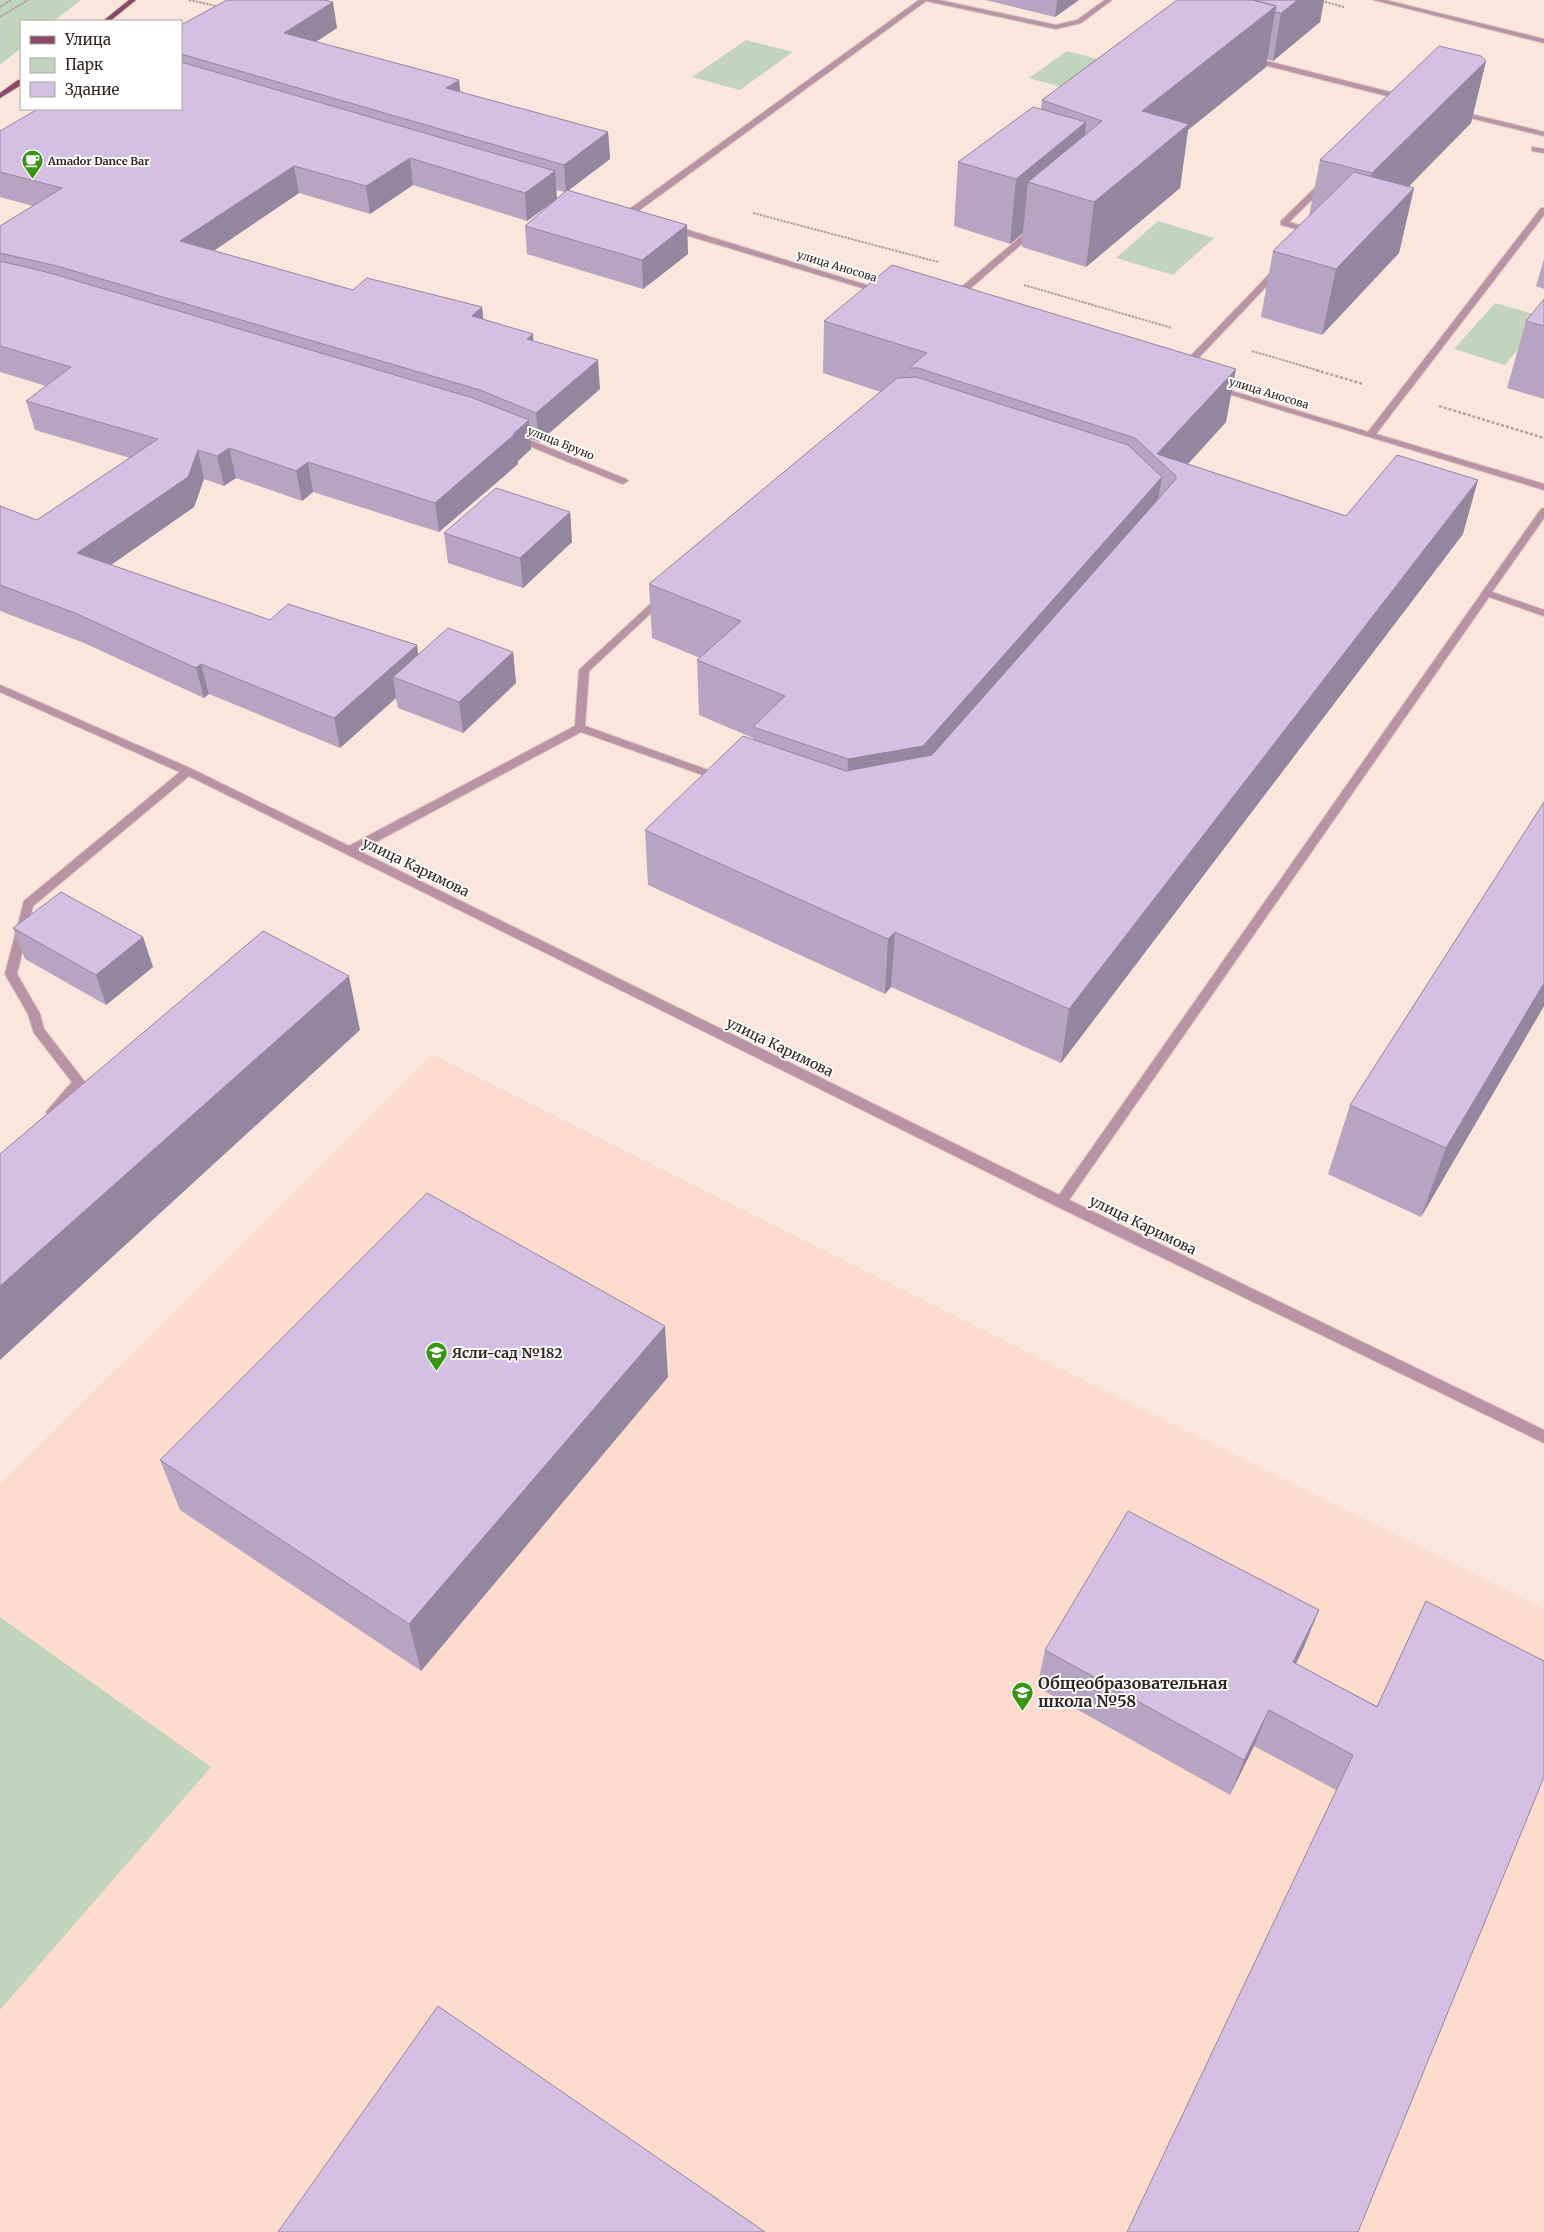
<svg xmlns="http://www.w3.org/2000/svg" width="1544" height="2232" viewBox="0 0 1544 2232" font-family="Merriweather,serif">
<rect width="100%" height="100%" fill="#fbe6dd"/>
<path fill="#fddccd" d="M432,1054l1112,555v623h-1544v-748z"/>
<path fill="#c3d4bc" d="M0,0h81l-27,21h-33v27l-21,17z
M746,40l47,12 -53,38 -48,-13z
M1067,51l46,12 -38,28 -46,-13z
M1158,221l56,17 -41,37 -57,-17z
M1495,303l49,14 -39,48 -51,-16z
M0,1617l211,150 -211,243z"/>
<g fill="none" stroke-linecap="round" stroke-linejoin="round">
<defs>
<path id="minor" d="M919,0h20l117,25 21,-5 28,-20h7l-31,23 -25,6 -130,-28 -296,216h-6v-4z
M1374,0h11l159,39v4z
M1251,57l155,39 1,2 -4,2 -155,-39v-4z
M1454,110l90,22v4l-90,-22z
M1532,147l12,2v4l-12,-2z
M1322,181l7,2 -40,39 27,8v4l-35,-9v-4z
M1541,208h3v7l-168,219 168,50v6l-332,-101 7,-2 149,45z
M669,226h6l211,65 -7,2 -210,-63z
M1032,227l7,2 -81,70h-6v-4z
M1275,268l7,2 -96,101h-6v-4z
M515,434l111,45 2,2 -5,3 -3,-1 -108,-44v-4z
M1544,508v10l-52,74 52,18v6l-55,-19 -420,603 475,230v13l-488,-237 -867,-430 -156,130 -16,68 23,40 4,15 41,53 -29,33 -4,2 -6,-5 26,-30 -38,-49 -6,-19 -23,-40 19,-73 156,-129 -180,-80v-7l192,84 157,77 226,-120 4,-56 80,-74 3,-1 5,3 -2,2 -76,71 -4,55 140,50 1,2 -1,2h-8l-136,-48 -222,119 700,344 424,-604 58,-82z"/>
<path id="major" d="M129,0h7l-26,21h-7z
M18,80h3v5l-21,13v-5z"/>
</defs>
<use href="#minor" stroke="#d6c3bb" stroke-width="2"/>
<use href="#major" stroke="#d6c3bb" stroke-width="2"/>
<path stroke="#b3a199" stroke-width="2" stroke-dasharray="2.5 1" stroke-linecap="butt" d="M189,0l27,6
M1318,0l26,7
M0,7l11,-7
M0,17l28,-17
M753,213l185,49
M1024,285l148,43
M1252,351l68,20"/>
<path stroke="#b3a199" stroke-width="2.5" stroke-dasharray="3 2" stroke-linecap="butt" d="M1316,370l47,14
M1439,406l105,32"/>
<use href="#minor" fill="#b993a5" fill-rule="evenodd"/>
<use href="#major" fill="#8a496a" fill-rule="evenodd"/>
</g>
<path fill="#b7a4c3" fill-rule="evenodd" d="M985,0h94l-24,17z
M1177,0h147l-4,22 -47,39 -6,-2 -1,8 -78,63 -8,58 -94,79 -64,-20 1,-14 -13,11 -56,-18 4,-64 83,-53 1,-9z
M181,25l156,3 -21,14 143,38 1,12 148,40 2,27 -42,32 119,34 1,29 -45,35 -116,-35 -2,-28 30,-26 -28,21 -114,-36 -43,29 -71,-21 -85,58 139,39 129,17 1,12 50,15v7l67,48 -61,53 -9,-3 1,10 -13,12v3l-79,68 -126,-40 -11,9 -66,-23 -12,8 -20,-7 -10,28 -83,58 159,55 148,35 95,-3 3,31 -53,50 -65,-25 -2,-10 -56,50 -131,-54 -5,4 -120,-55 -84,-32v-105l37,14 93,-62 -95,-28 -9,-29 20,-15 -46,-14v-146l33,-20 -33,-9v-66l181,-22zM556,190l9,2 -8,7z
M1486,61l-15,62 -63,64 6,1 -15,65 -77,82 -61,-18 12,-66 36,-35 11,-56z
M1544,259v30l-8,-3z
M824,321l402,101 -38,42 158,52 117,18 -402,529 -170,-76 -6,7 -237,-109 -3,-55 108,-91v-1l-54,-23 -2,-55 3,-2 -48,-20 -3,-54 232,-192 -58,-19z
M1526,321l18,5v73l-37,-11z
M570,512l2,30 -49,46 -75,-25 -4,-30z
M1544,802v204l-123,211 -93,-43 22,-69z
M13,928l130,9 10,30 -47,38 -81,-46z
M668,1377l-247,294 -241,-161 -20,-50z
M1426,1601l-68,631 -22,-442 -82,-44 -24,49 -193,-108 8,-37 259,-3 -8,17 81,42z"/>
<path fill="#95869f" d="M1057,0h22l-24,17z
M1298,0h26l-4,22 -47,39 8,-48z
M333,2l4,26 -48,31 -5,-26z
M1276,6l-10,61 -78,63 -8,58 -94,79 8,-65 48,-91z
M1486,61l-15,62 -113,115 14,-65z
M459,80l3,27 -16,-19z
M1086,122l-7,64 -51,-4 -5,51 -13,11 6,-65z
M608,132l2,27 -44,33 -2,-27z
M410,158l3,27 -43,29 -4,-28z
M294,166l5,27 -113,76 -6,-28z
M555,171l2,28 -30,22 -2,-28z
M1414,188l-15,65 -77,82 14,-66z
M687,225l1,29 -45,35 -1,-29z
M482,307l3,29 -13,-20z
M533,334l2,29 -8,-24z
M598,360l2,29 -61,53 -3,-29z
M1236,369l-10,53 -50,55v-1l-19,-22z
M529,420l2,29 -13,12v3l-79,68 -4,-29z
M229,448l7,30 -12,8 -7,-30z
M198,450l6,29 -10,28 -109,76 -8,-30z
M308,462l5,30 -11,9 -6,-30z
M1162,477l-9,54 -234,270 -73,13 2,-55z
M1478,480l-15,54 -402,529 8,-54z
M570,512l2,30 -49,46 -3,-30z
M417,645l4,30 -28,2 3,21 -56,50 -6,-30z
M513,652l3,31 -53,50 -4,-31z
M201,664l8,30 -5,4 -8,-30z
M895,932l-4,55 -6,7 3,-55z
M143,937l10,30 -47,38 -10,-30z
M349,976l11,54 -360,330v-74z
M1544,983v23l-123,211 25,-69z
M665,1326l3,51 -247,294 -12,-47z
M1319,1610l-15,37 -26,52 15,-37z
M1269,1710l-15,36 -24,49 14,-35z"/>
<path fill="#d5bfe3" stroke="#95869f" d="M227,0h97l9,2 -49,31 175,47 -13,8 162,44 -44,33 -383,-111v-29z
M1177,0h76l23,6 -134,105 47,13 -95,78 -66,-20 74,-61 -60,-21z
M1253,0h45l-17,13 -6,-1 1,-6z
M1439,46l42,10 5,5 -114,112 -52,-13z
M181,62l374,109 -30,22 -115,-35 -44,28 -72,-20 -114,75 173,49 14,-12 115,29 -10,9 61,18 -6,5 71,21 -62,53 -56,-23 -423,-124 -57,-13v-27l62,-38 -62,-16v-41l38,-22h143z
M1033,107l53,15 -70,57 -58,-17z
M1354,172l60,16 -78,81 -63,-18z
M567,190l120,35 -45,35 -117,-34z
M0,261l50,12 423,125 56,22 -16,14h2l-80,69 -127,-41 -12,9 -67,-23 -12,8 -19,-6 -10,27 -111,76 193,67 18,-16 129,41 -83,73 -133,-54 -5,4 -121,-55 -75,-28v-79l37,14 121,-81 -132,-38 45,-34 -71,-21z
M892,265l344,104 -79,85 189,62 51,-61 81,25 -409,529 -174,-77 -7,7 -243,-109 98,-94 103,35 86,-16 244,-276v-3l-41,-38 -217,-70h-9l18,-15 -103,-32z
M1544,299v27l-18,-5z
M916,377l212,68 34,32 -239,269 -75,13 -95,-32 32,-31 -88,-36 44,-39 -92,-37 248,-206z
M496,488l74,24 -50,46 -76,-25z
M448,628l65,24 -54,50 -66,-25z
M1544,802v181l-98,165 -96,-43z
M61,892l82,45 -47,38 -83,-47z
M263,931l86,45 -349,310v-132z
M427,1193l238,133 -256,298 -249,-164z
M1128,1511l191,99 -26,52 84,45 49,-106 118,60v116l-186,455h-231l226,-477 -84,-45 -25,50 -199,-110z
M438,2006l327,226h-487z"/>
<defs>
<symbol id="cafe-pin" viewBox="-11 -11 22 30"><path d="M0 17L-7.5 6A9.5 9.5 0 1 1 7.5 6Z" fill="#379514" stroke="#fff"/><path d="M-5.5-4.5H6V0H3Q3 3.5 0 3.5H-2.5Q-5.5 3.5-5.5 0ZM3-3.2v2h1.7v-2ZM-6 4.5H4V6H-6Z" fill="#fff"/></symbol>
<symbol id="school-pin" viewBox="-11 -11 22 30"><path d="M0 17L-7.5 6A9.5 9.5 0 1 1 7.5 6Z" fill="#379514" stroke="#fff"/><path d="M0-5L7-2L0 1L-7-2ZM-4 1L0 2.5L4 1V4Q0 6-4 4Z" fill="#fff"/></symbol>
</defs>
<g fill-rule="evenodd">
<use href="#cafe-pin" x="20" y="148" width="25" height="34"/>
<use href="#school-pin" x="424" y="1340" width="25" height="34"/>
<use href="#school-pin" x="1010" y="1680" width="25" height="34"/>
</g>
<g text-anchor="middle" stroke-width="4" stroke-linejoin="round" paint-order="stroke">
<g font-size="11" font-weight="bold" fill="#30241e" stroke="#fff" text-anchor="start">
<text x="48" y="165">Amador Dance Bar</text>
</g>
<g font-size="11" fill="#30241e" stroke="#fff">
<text transform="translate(837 266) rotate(17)" y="4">улица Аносова</text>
<text transform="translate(1269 393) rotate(17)" y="4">улица Аносова</text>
<text transform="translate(561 443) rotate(22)" y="4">улица Бруно</text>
</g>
<g font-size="14" fill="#30241e" stroke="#fff">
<text transform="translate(416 867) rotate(26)" y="5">улица Каримова</text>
<text transform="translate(780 1047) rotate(26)" y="5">улица Каримова</text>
<text transform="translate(1143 1225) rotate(26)" y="5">улица Каримова</text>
</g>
<g font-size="14" font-weight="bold" fill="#30241e" stroke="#fff" text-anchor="start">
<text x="452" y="1358">Ясли-сад №182</text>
</g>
<g font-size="16" font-weight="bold" fill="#30241e" stroke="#fff" text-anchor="start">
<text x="1038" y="1689">Общеобразовательная<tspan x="1038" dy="18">школа №58</tspan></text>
</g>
</g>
<rect x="20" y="20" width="162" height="90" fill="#ffffff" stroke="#aca7a5"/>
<rect x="30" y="36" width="25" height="8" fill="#8a496a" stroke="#aca7a5"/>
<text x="65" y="45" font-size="15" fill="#30241e">Улица</text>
<rect x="30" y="58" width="25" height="15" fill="#c3d4bc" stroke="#aca7a5"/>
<text x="65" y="70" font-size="15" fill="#30241e">Парк</text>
<rect x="30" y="82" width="25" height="15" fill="#d5bfe3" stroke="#aca7a5"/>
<text x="65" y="95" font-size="15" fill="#30241e">Здание</text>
</svg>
